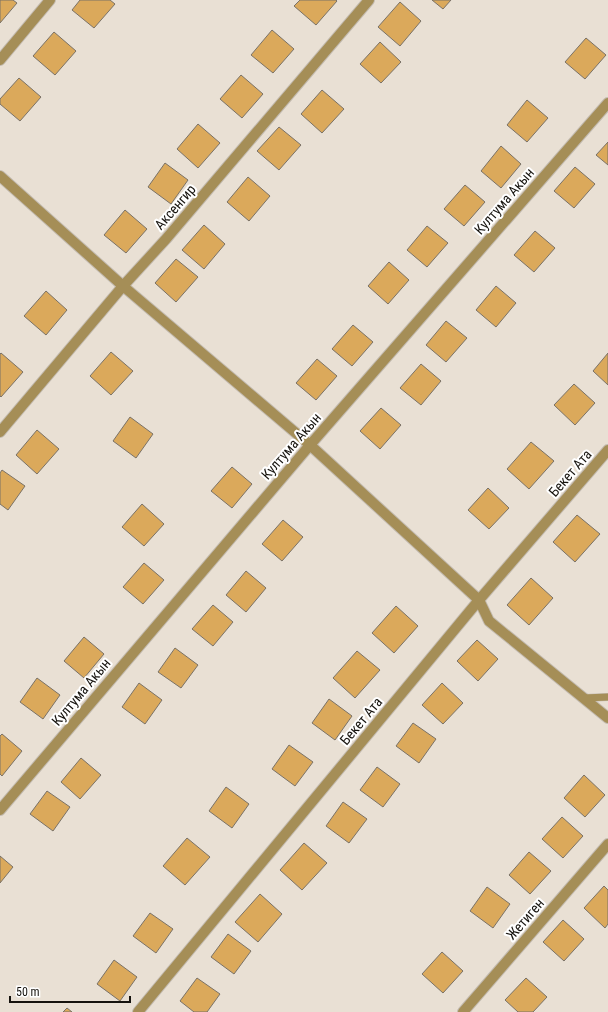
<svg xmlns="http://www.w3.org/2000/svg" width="608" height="1012" viewBox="0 0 608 1012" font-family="'Roboto Condensed',sans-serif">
<rect width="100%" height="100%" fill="#e9e0d4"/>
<path fill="#dba95b" stroke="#7a7267" d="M0,0h13l4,3 -17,20z
M80,0h30l5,4 -21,24 -22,-18z
M300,0h36l1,1 -21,24 -22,-19z
M432,0h19l-8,9z
M400,2l21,19 -21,25 -22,-19z
M272,30l22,19 -21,24 -22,-18z
M54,32l22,19 -21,24 -22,-19z
M586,38l20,17 -21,24 -20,-17z
M380,42l21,20 -20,21 -21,-19z
M241,75l22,19 -21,24 -22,-19z
M19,78l22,19 -21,24 -20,-17v-5z
M322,90l22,19 -22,24 -21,-19z
M527,100l21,18 -21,24 -20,-17z
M198,124l22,19 -22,25 -21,-19z
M279,127l22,18 -22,25 -22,-19z
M608,142v23l-12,-10z
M501,146l20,18 -20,24 -20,-17z
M165,163l23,17 -17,24 -23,-17z
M575,167l20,17 -21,24 -20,-17z
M248,177l22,19 -21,25 -22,-19z
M465,185l20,17 -21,24 -20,-17z
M125,210l22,19 -21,24 -22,-18z
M204,225l21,19 -21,25 -22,-19z
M427,226l21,17 -21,24 -20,-17z
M535,231l20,17 -21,24 -20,-17z
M176,259l22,18 -22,25 -21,-19z
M389,262l20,18 -21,24 -20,-18z
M496,286l20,17 -20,24 -20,-17z
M46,291l21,19 -21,25 -22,-19z
M446,321l21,17 -21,24 -20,-17z
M353,325l20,17 -21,24 -20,-17z
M111,352l22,19 -22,24 -21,-19z
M1,353l22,19 -22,25 -1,-1v-42z
M608,353v32l-15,-14z
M317,359l20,17 -21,24 -20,-17z
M421,364l20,17 -20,24 -21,-17z
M574,384l21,19 -20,22 -21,-20z
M381,408l20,17 -21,24 -20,-18z
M130,417l23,17 -17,24 -23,-17z
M37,430l22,19 -22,25 -21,-19z
M531,442l23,19 -25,28 -22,-20z
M232,467l20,17 -20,24 -21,-17z
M2,470l23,16 -17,24 -8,-6v-31z
M488,488l21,20 -20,21 -21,-19z
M142,504l22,20 -20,22 -22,-19z
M577,515l23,19 -25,28 -22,-20z
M283,520l20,17 -21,24 -20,-17z
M144,563l20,17 -21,24 -20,-17z
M246,571l20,17 -20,24 -20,-17z
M531,578l22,20 -24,27 -22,-20z
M213,605l20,17 -20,24 -21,-17z
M396,606l22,20 -24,27 -22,-20z
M84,637l20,17 -20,24 -20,-17z
M477,640l21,19 -20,22 -21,-20z
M175,648l23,17 -17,23 -23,-16z
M357,651l23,19 -25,28 -22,-20z
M37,678l23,17 -17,24 -23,-17z
M139,683l23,17 -17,24 -23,-17z
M442,683l21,20 -20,21 -21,-19z
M329,699l23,17 -17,24 -23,-17z
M413,723l23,16 -17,24 -23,-17z
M2,734l20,17 -20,25 -2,-2v-38z
M289,745l24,17 -18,24 -23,-17z
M81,758l20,17 -21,24 -19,-17z
M377,767l23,17 -17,23 -23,-17z
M584,775l21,20 -20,22 -21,-19z
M226,787l23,17 -17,24 -23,-17z
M47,791l23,16 -17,24 -23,-17z
M343,802l24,17 -18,24 -23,-17z
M562,817l21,19 -20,22 -21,-19z
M187,838l23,19 -25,28 -22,-19z
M304,843l23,20 -25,27 -22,-20z
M529,852l22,19 -21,23 -21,-19z
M0,856l13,11 -13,16z
M604,886l4,4v34l-3,4 -21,-20z
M487,887l23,17 -17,24 -23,-17z
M260,894l22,20 -24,28 -23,-20z
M150,913l23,16 -17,24 -23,-17z
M563,920l21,19 -20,22 -21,-19z
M228,934l23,17 -17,23 -23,-17z
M442,952l21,19 -20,22 -21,-19z
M114,960l23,17 -17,24 -23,-17z
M197,978l23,16 -13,18h-13l-14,-11z
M526,978l21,19 -14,15h-15l-13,-12z
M67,1008l5,4h-9z"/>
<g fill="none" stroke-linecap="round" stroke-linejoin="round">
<defs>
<path id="service" d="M584,698l24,-1"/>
<path id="minor" d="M0,60l50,-60
M0,176l123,110 187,159 169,155 10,21 119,97
M0,432l123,-146 43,-47 203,-239
M0,810l310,-365 298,-342
M138,1012l341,-412 129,-150
M463,1012l145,-168"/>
</defs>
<use href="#service" stroke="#c3bbb0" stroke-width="8"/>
<use href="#minor" stroke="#c3bbb0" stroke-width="12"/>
<use href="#service" stroke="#a58e57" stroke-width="7"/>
<use href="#minor" stroke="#a58e57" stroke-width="10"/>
</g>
<g text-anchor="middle" stroke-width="4" stroke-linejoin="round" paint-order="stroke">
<g font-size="14" fill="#16130e" stroke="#fff">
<text transform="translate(504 201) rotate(-49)" y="5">Култума Акын</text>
<text transform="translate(175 207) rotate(-49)" y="5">Аксенгир</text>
<text transform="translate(291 446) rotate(-49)" y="5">Култума Акын</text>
<text transform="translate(570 473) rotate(-49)" y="5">Бекет Ата</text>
<text transform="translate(81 692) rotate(-50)" y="5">Култума Акын</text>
<text transform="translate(361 721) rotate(-50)" y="5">Бекет Ата</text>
<text transform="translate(525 919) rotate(-49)" y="5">Жетиген</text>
</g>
</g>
<path d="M10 996v6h120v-6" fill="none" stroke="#16130e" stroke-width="2"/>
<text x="16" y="996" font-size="12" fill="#16130e" stroke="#ffffff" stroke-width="3" paint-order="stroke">50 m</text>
</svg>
